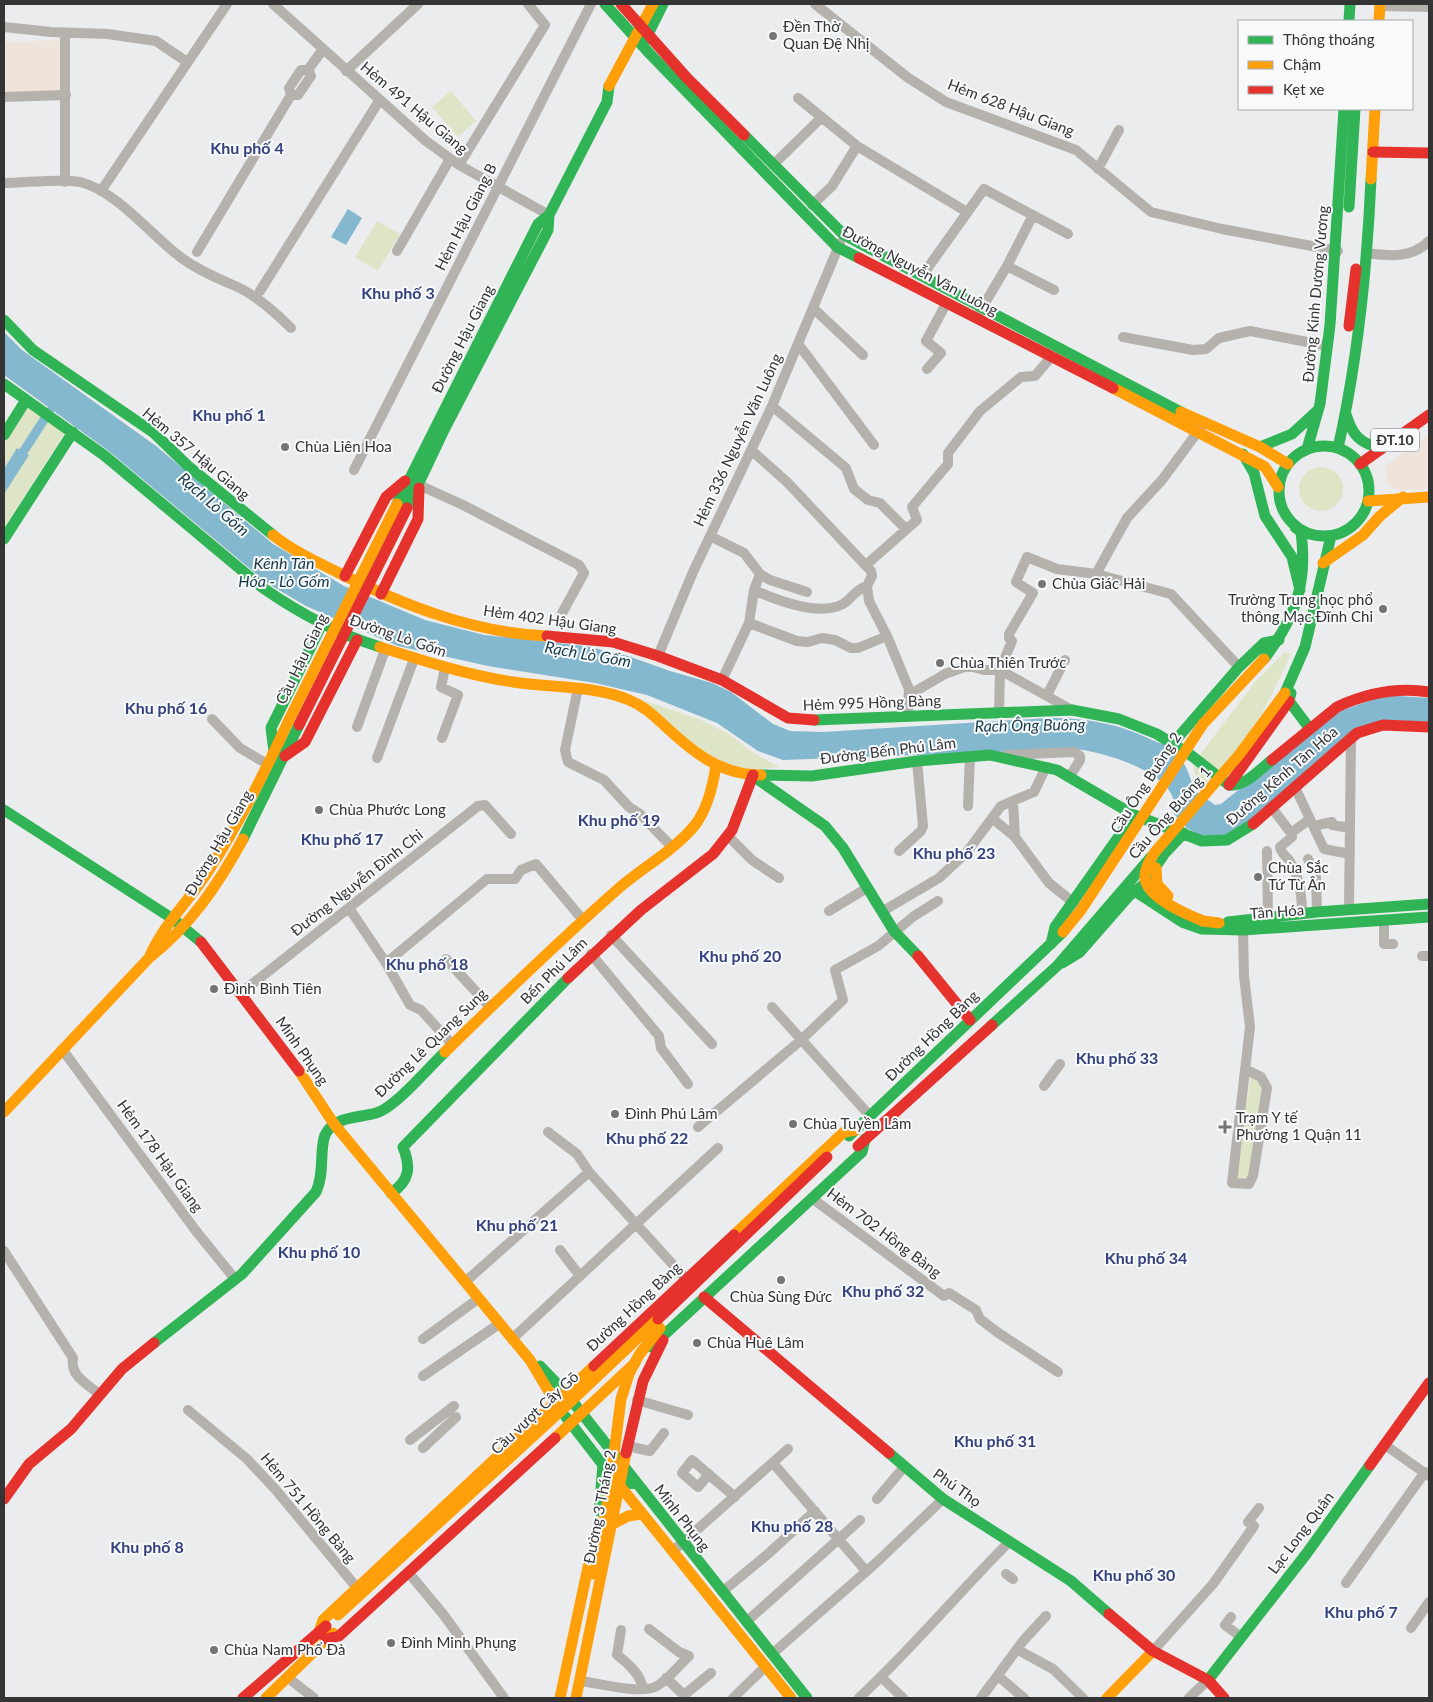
<svg xmlns="http://www.w3.org/2000/svg" width="1433" height="1702" viewBox="0 0 1433 1702" font-family="Lato,sans-serif">
<rect width="100%" height="100%" fill="#ebeced"/>
<path fill="#eee4dc" d="M63,40l1,52 -60,1v-51z
M1429,435v54l-31,1 -10,-5 -3,-19z"/>
<path fill="#dee4c6" d="M451,91l25,30 -18,16 -26,-30z
M377,221l23,13 -22,37 -23,-14z
M27,408l38,24 -61,96v-83z
M1299 489a22 22 0 1 1 44 0a22 22 0 1 1-44 0Z
M1285,652l6,2c-23,48 -47,104 -93,135l-5,-25 62,-82z
M633,697l66,22 30,15 20,16 30,17c-17,2 -37,4 -54,-2 -27,-9 -68,-49 -92,-68z
M1251,1075l9,5 4,8 -14,84 -5,9 -10,-1z"/>
<path fill="#83b8ce" d="M348,209l14,9 -16,27 -15,-8z
M4,332l18,18 134,96 117,98 71,42 81,34 59,15 101,11 43,10 42,15 42,12 19,9 42,32 17,7 33,1 225,-14c37,0 70,5 104,22 7,3 16,5 21,10 12,10 17,26 21,40l21,15 6,-1 112,-90 51,-19 45,3v24l-45,-2 -131,99 -30,19 -25,-3 -11,-7 -13,-14c0,-5 1,-11 -1,-16 -9,-28 -70,-46 -97,-49l-293,11 -25,-9 -41,-28 -70,-28 -52,-12 -107,-17 -90,-20 -92,-40 -39,-23 -157,-131 -106,-77z
M17,448l12,7 -25,39v-25z"/>
<g fill="none" stroke-linecap="round" stroke-linejoin="round">
<path stroke="#83b8ce" stroke-width="9" d="M18,460l31,-48"/>
<path stroke="#b5b1ac" stroke-width="10" d="M273,4l153,137 33,24 90,50
M815,4l92,73 39,25 130,48 75,62 71,17 116,22
M1380,6l49,1
M4,27l47,5 57,2 48,7 31,21
M65,33v149
M308,70l15,-21
M346,71l72,-67
M291,95h7l13,-19 -3,-6
M4,97l62,-2
M798,98l59,48 110,66
M459,165l86,-140 -17,-21
M773,165l48,-47
M1098,169l21,-39
M4,183c22,0 55,-5 76,-1 34,8 67,48 94,70 18,15 38,24 59,33 22,9 42,27 58,43
M101,191l126,-187
M812,205l20,-19 25,-40
M397,251l53,-92
M197,252l94,-157 -2,-7 12,-18h7
M1366,253c22,3 46,6 63,-12
M1007,266l47,24
M922,276l62,-87 84,45
M260,291l119,-190
M813,308l50,47
M979,313l28,-47 26,-51
M1123,337l70,13 13,-1 13,-11 31,-7 78,15
M799,345l75,100
M927,369l14,-16 -15,-12 20,-37
M772,406l74,62 8,21 14,11 12,3 25,25
M751,450l36,32 84,89 1,5 -5,10 2,15 18,35 22,53 -1,28
M354,470l237,-466
M419,485l44,20 116,60 5,8 -24,44
M710,536l34,17 16,21 10,6 37,12
M866,565l51,-45 -5,-13 36,-43v-11l32,-42 41,-34 14,-1 16,-19
M1096,574l31,-56 35,-38 40,-54
M754,590c22,10 66,27 89,14 10,-6 10,-13 24,-18
M749,623l48,18 11,1 14,-4 13,2 16,8h7l29,-12
M658,656l35,-84 79,-166 68,-163
M722,680l27,-57 5,-33 6,-16
M578,688l-13,62 3,12 36,18 25,27 11,7 31,32
M909,695l36,-21 19,-7h9l11,3h16l72,40
M1047,695l18,-35
M999,713l1,-43 12,-29 -3,-3v-4l24,-41 -17,-11 11,-25 30,12 39,5 75,20 68,73
M212,719l28,29 27,16
M357,727l28,-77
M442,738l16,-43 -17,-8 4,-19
M1006,755l68,-3 6,4v4l-10,16
M377,758l37,-99
M1295,787l29,62 26,5
M1013,802l2,35
M968,806l2,-49
M1272,808l19,25 1,4 -12,10c1,6 5,8 9,13 10,15 13,36 13,53
M993,819l22,18 34,46 25,20
M1314,826l18,-4v3l18,3
M1291,833l19,-14
M728,836l24,24 27,18
M899,851l22,-20 2,-5 -6,-65
M1267,851l1,66
M1308,859l8,17 1,36
M349,908l37,55 24,42 11,5 31,34
M1349,909l2,-172
M829,911l38,-23
M883,911l56,-33 28,-26 34,-46 33,-14 12,-25
M1384,920v24h9
M1243,930l1,46 6,51 -18,156 17,1 4,-8 14,-88 -6,-11 -16,-8
M611,935l101,109
M591,954l68,82 2,12 27,36
M1422,956h7
M446,959l44,48
M386,963l101,-84h28l6,-9 15,-6 47,56
M242,992l236,-186 7,-1 26,29
M772,1007l98,109
M62,1049l134,182 39,48
M1044,1086l16,-22
M698,1127l102,-86 43,-41 -8,-30 43,-24 36,-30 24,-15
M548,1132l29,22 12,18 96,106
M813,1199l131,97 5,-3 27,17 4,9 17,13 61,40
M560,1250l20,26
M4,1251l69,107c-3,18 13,25 26,36
M465,1282l124,-110
M423,1339l55,-40
M512,1339l206,-191
M423,1376l76,-52
M637,1400l51,15
M188,1410l59,49 29,31 81,98
M410,1440l44,-34
M1385,1445l44,31
M627,1446l23,5 14,-18
M423,1448l33,-31
M773,1463l93,108
M709,1474l-11,13 -16,-14 10,-13 43,37
M877,1499l27,-32
M673,1551l115,-102
M408,1572l35,42 61,84
M1006,1574l7,5
M1346,1583l79,-111
M722,1592l46,-38 47,-43
M1231,1617l-6,8 16,12
M746,1622l114,-102
M1411,1628l18,-26
M621,1630l-4,25c12,9 23,19 26,33
M1018,1650l35,19 30,29
M1153,1651l60,-67 41,-58 -6,-4 11,-14
M772,1654l105,-92 66,-63
M998,1676l26,22
M287,1677l27,21
M666,1678l18,17 27,-22
M882,1678l21,20
M580,1681c19,2 61,14 77,5 12,-7 22,-21 32,-30l-10,-4 -30,-23
M733,1698l33,-32
M859,1698c53,-49 99,-105 150,-156
M981,1698l42,-57 23,-25
M1189,1698l19,-18"/>
<path stroke="#30b455" stroke-width="11" d="M605,4l45,50 187,193 22,11
M1349,21l1,-17
M644,42l19,-38
M744,135l100,100 337,177
M1349,207l6,-98
M4,320l29,30 121,83 34,33 85,69
M4,384l101,72 158,132c36,25 75,46 117,59
M1346,414c6,21 14,30 36,34
M4,435l22,-35
M1279 491a45 45 0 1 1 90 0a45 45 0 1 1-90 0Z
M1260,447l32,-13 26,-24
M1338,448c20,-89 29,-178 33,-269
M1307,449l13,-45 10,-79 14,-216
M1243,454l11,19 11,43 27,41 8,33
M397,504l141,-280 11,-9
M407,508l37,-78 104,-200 1,-15 58,-113 2,-16
M4,539l69,-107
M1264,659c31,-41 44,-75 37,-127l-6,-5
M1285,693l20,-46 26,-111
M1291,693l-2,8 21,28
M814,720l258,-10 47,9 38,15 35,22 37,29c16,2 31,-16 43,-25
M1174,742l65,-75 25,-24 15,-3
M274,751l-3,-23 51,-104
M761,775l51,1 105,-15 73,-6 67,15 77,45 68,26 25,-1 26,-16
M753,776l72,50 18,22 51,83 24,25
M4,810l169,109 28,23
M243,839l56,-114
M1136,892l46,30 20,7 41,1 186,-13
M1228,922l89,-10 112,-8
M1051,944l4,-17 79,-112
M1062,963l18,-11 49,-56 14,-11 22,-32 19,-20
M992,1025l65,-59 94,-109
M849,1136l214,-204
M391,1193c19,-12 20,-26 12,-46l165,-169
M154,1343l88,-69 74,-82c9,-19 3,-41 9,-57 9,-19 34,-17 51,-22 19,-5 53,-46 69,-61
M651,1347l211,-195 3,-13
M540,1366l25,26 242,306
M566,1417l37,48 -4,46
M889,1453l54,46 128,82 38,33
M612,1486l24,-4
M1208,1680l99,-127 63,-88"/>
<path stroke="#ff9f0a" stroke-width="11" d="M1379,21l1,-17
M609,86l44,-82
M1371,179l4,-70
M1113,388l152,79 13,20
M1181,412l79,35 28,17
M1368,501l61,-4
M273,535c20,16 44,27 66,38 64,32 135,60 208,63
M1323,563l40,-28 17,-19 23,-19
M380,647c44,14 87,28 133,35 38,6 80,3 116,18 15,6 25,16 37,27 28,26 55,48 95,48
M1156,868l1,16 11,12
M1203,921l16,2
M149,958c14,-33 39,-56 58,-85 32,-49 58,-101 82,-153
M445,1052c57,-56 114,-111 174,-164 23,-20 57,-39 76,-63 13,-17 18,-39 21,-60
M299,1071l35,53 196,236 25,42
M4,1112l145,-154c41,-32 69,-73 94,-119
M734,1235l110,-103 12,-2
M555,1438l80,-75
M616,1481l175,217
M613,1524l15,-8 14,-2
M319,1632l4,-12 271,-254
M266,1698l67,-65
M560,1698l30,-140
M576,1698l50,-245
M1107,1698l46,-47"/>
<path stroke="#e5322d" stroke-width="11" d="M621,4l66,74 57,57
M1373,152l56,1
M859,258l254,130
M1349,326l7,-57
M1360,464l69,-49
M345,576l41,-79 19,-16
M381,594l37,-75 1,-31
M547,636l66,6 45,14 64,24 66,38 26,2
M285,756l20,-14 52,-102
M1272,760l65,-53c30,-14 59,-20 92,-15
M1229,785l60,-84
M1253,824l104,-91 26,-8 46,2
M201,942l98,129
M918,956l52,64
M568,978l73,-68 72,-56 19,-24 21,-55
M858,1146l134,-121
M704,1297l185,156
M594,1366l140,-131
M626,1453l17,-72 20,-41
M1370,1465l59,-82
M4,1499l25,-35 42,-35 51,-60 32,-26
M1109,1614l44,37 55,29 16,18
M326,1639l13,-3 216,-198
M243,1698l83,-72"/>
<path stroke="#ff9f0a" stroke-width="11" d="M289,720l108,-216
M1203,921c-17,-7 -56,-23 -58,-43 -1,-9 6,-19 10,-26l84,-97 46,-62
M1063,932l18,-22 122,-186 61,-65
M593,1574l15,-74 13,-101 8,-25 10,-19 21,-27
M338,1615l226,-207 94,-89"/>
<path stroke="#e5322d" stroke-width="11" d="M299,725l108,-217
M658,1319l169,-162"/>
</g>
<g fill="#747475" stroke="#f7f9fb" stroke-width="2">
<circle cx="773" cy="36" r="5"/>
<circle cx="285" cy="447" r="5"/>
<circle cx="1042" cy="584" r="5"/>
<circle cx="1383" cy="609" r="5"/>
<circle cx="940" cy="663" r="5"/>
<circle cx="319" cy="810" r="5"/>
<circle cx="1258" cy="877" r="5"/>
<circle cx="214" cy="989" r="5"/>
<circle cx="615" cy="1114" r="5"/>
<circle cx="793" cy="1124" r="5"/>
<path d="M1222.5 1119.5h5v5h5v5h-5v5h-5v-5h-5v-5h5z"/>
<circle cx="781" cy="1280" r="5"/>
<circle cx="697" cy="1343" r="5"/>
<circle cx="391" cy="1643" r="5"/>
<circle cx="214" cy="1650" r="5"/>
</g>
<g text-anchor="middle" stroke-width="4" stroke-linejoin="round" paint-order="stroke">
<rect fill="#f7f9fb" stroke="#6e6f70" stroke-width="1" x="1371" y="428.5" width="48" height="23" rx="4"/>
<g font-size="14" font-weight="bold" fill="#343435">
<text x="1395" y="445">ĐT.10</text>
</g>
<g font-size="15" fill="#343435" stroke="#f7f9fb" text-anchor="start">
<text x="783" y="32">Đền Thờ<tspan x="783" dy="17">Quan Đệ Nhị</tspan></text>
<text x="295" y="452">Chùa Liên Hoa</text>
<text x="1052" y="589">Chùa Giác Hải</text>
<text x="1373" y="605" text-anchor="end">Trường Trung học phổ<tspan x="1373" dy="17">thông Mạc Đĩnh Chi</tspan></text>
<text x="950" y="668">Chùa Thiên Trước</text>
<text x="329" y="815">Chùa Phước Long</text>
<text x="1268" y="873">Chùa Sắc<tspan x="1268" dy="17">Tứ Từ Ân</tspan></text>
<text x="224" y="994">Đình Bình Tiên</text>
<text x="625" y="1119">Đình Phú Lâm</text>
<text x="1236" y="1123">Trạm Y tế<tspan x="1236" dy="17">Phường 1 Quận 11</tspan></text>
<text x="803" y="1129">Chùa Tuyền Lâm</text>
<text x="781" y="1302" text-anchor="middle">Chùa Sùng Đức</text>
<text x="707" y="1348">Chùa Huê Lâm</text>
<text x="401" y="1648">Đình Minh Phụng</text>
<text x="224" y="1655">Chùa Nam Phổ Đà</text>
</g>
<g font-size="15" fill="#343435" stroke="#f7f9fb">
<text transform="translate(414 108) rotate(40)" y="5">Hẻm 491 Hậu Giang</text>
<text transform="translate(1011 108) rotate(21)" y="5">Hẻm 628 Hậu Giang</text>
<text transform="translate(466 217) rotate(-63)" y="5">Hẻm Hậu Giang B</text>
<text transform="translate(920 271) rotate(28)" y="5">Đường Nguyễn Văn Luông</text>
<text transform="translate(1316 294) rotate(-85)" y="5">Đường Kinh Dương Vương</text>
<text transform="translate(463 339) rotate(-63)" y="5">Đường Hậu Giang</text>
<text transform="translate(738 440) rotate(-65)" y="5">Hẻm 336 Nguyễn Văn Luông</text>
<text transform="translate(196 454) rotate(40)" y="5">Hẻm 357 Hậu Giang</text>
<text transform="translate(550 620) rotate(8)" y="5">Hẻm 402 Hậu Giang</text>
<text transform="translate(398 636) rotate(19)" y="5">Đường Lò Gốm</text>
<text transform="translate(302 659) rotate(-64)" y="5">Cầu Hậu Giang</text>
<text transform="translate(872 703) rotate(-2)" y="5">Hẻm 995 Hồng Bàng</text>
<text transform="translate(888 751) rotate(-7)" y="5">Đường Bến Phú Lâm</text>
<text transform="translate(1282 776) rotate(-41)" y="5">Đường Kênh Tân Hóa</text>
<text transform="translate(1146 783) rotate(-57)" y="5">Cầu Ông Buông 2</text>
<text transform="translate(1170 813) rotate(-49)" y="5">Cầu Ông Buông 1</text>
<text transform="translate(219 843) rotate(-60)" y="5">Đường Hậu Giang</text>
<text transform="translate(357 883) rotate(-38)" y="5">Đường Nguyễn Đình Chi</text>
<text transform="translate(1277 912) rotate(-4)" y="5">Tân Hóa</text>
<text transform="translate(554 971) rotate(-45)" y="5">Bến Phú Lâm</text>
<text transform="translate(932 1036) rotate(-44)" y="5">Đường Hồng Bàng</text>
<text transform="translate(431 1043) rotate(-44)" y="5">Đường Lê Quang Sung</text>
<text transform="translate(302 1051) rotate(55)" y="5">Minh Phụng</text>
<text transform="translate(160 1156) rotate(54)" y="5">Hẻm 178 Hậu Giang</text>
<text transform="translate(884 1233) rotate(37)" y="5">Hẻm 702 Hồng Bàng</text>
<text transform="translate(634 1307) rotate(-43)" y="5">Đường Hồng Bàng</text>
<text transform="translate(535 1413) rotate(-43)" y="5">Cầu vượt Cây Gõ</text>
<text transform="translate(957 1488) rotate(35)" y="5">Phú Thọ</text>
<text transform="translate(600 1507) rotate(-79)" y="5">Đường 3 Tháng 2</text>
<text transform="translate(308 1508) rotate(50)" y="5">Hẻm 751 Hồng Bàng</text>
<text transform="translate(682 1518) rotate(52)" y="5">Minh Phụng</text>
<text transform="translate(1301 1533) rotate(-53)" y="5">Lạc Long Quân</text>
</g>
<g font-size="16" font-weight="bold" fill="#35427d" stroke="#f7f9fb">
<text x="247" y="154">Khu phố 4</text>
<text x="398" y="299">Khu phố 3</text>
<text x="229" y="421">Khu phố 1</text>
<text x="166" y="714">Khu phố 16</text>
<text x="619" y="826">Khu phố 19</text>
<text x="342" y="845">Khu phố 17</text>
<text x="954" y="859">Khu phố 23</text>
<text x="740" y="962">Khu phố 20</text>
<text x="427" y="970">Khu phố 18</text>
<text x="1117" y="1064">Khu phố 33</text>
<text x="647" y="1144">Khu phố 22</text>
<text x="517" y="1231">Khu phố 21</text>
<text x="319" y="1258">Khu phố 10</text>
<text x="1146" y="1264">Khu phố 34</text>
<text x="883" y="1297">Khu phố 32</text>
<text x="995" y="1447">Khu phố 31</text>
<text x="792" y="1532">Khu phố 28</text>
<text x="147" y="1553">Khu phố 8</text>
<text x="1134" y="1581">Khu phố 30</text>
<text x="1361" y="1618">Khu phố 7</text>
</g>
<g font-size="16" font-style="italic" fill="#173a48" stroke="#f7f9fb">
<text transform="translate(214 504) rotate(41)" y="6">Rạch Lò Gốm</text>
<text x="284" y="569">Kênh Tân<tspan x="284" dy="18">Hóa - Lò Gốm</tspan></text>
<text transform="translate(588 654) rotate(10)" y="6">Rạch Lò Gốm</text>
<text transform="translate(1030 725) rotate(-1)" y="6">Rạch Ông Buông</text>
</g>
</g>
<rect width="1433" height="1702" fill="none" stroke="#343435" stroke-width="10"/>
<rect x="1238" y="20" width="175" height="90" fill="#f7f9fb" stroke="#a9aaac"/>
<rect x="1248" y="36" width="25" height="8" fill="#30b455" stroke="#a9aaac"/>
<text x="1283" y="45" font-size="15" fill="#343435">Thông thoáng</text>
<rect x="1248" y="61" width="25" height="8" fill="#ff9f0a" stroke="#a9aaac"/>
<text x="1283" y="70" font-size="15" fill="#343435">Chậm</text>
<rect x="1248" y="86" width="25" height="8" fill="#e5322d" stroke="#a9aaac"/>
<text x="1283" y="95" font-size="15" fill="#343435">Kẹt xe</text>
</svg>
